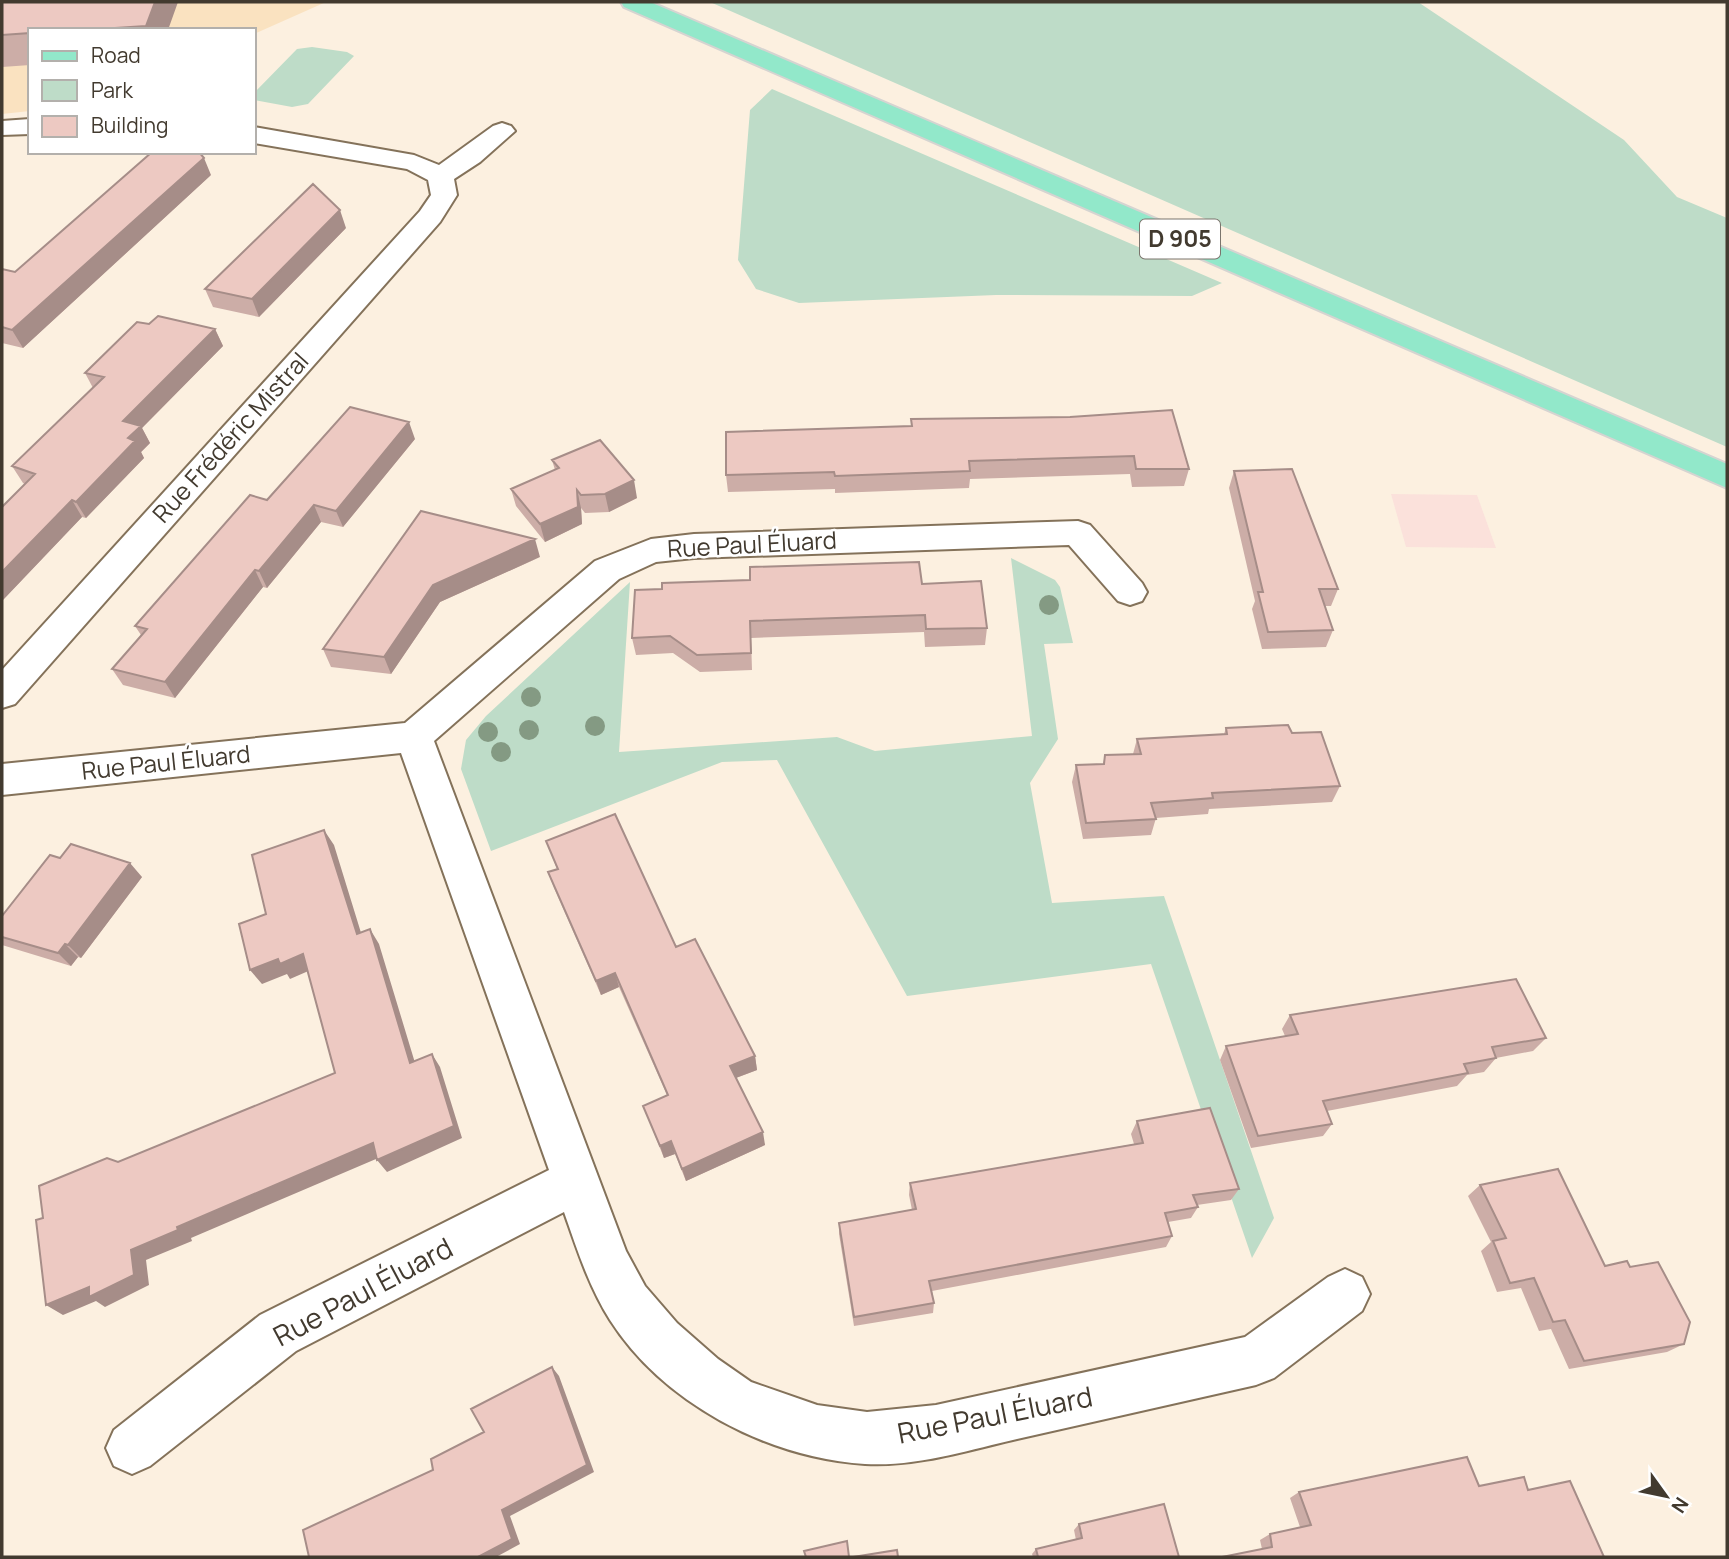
<svg xmlns="http://www.w3.org/2000/svg" width="1729" height="1559" viewBox="0 0 1729 1559" font-family="Manrope,sans-serif">
<rect width="100%" height="100%" fill="#fcf0e0"/>
<path fill="#fae2c0" d="M2,2h324l-72,32v-4h-224v81l-28,3z"/>
<path fill="#fbe1db" d="M1391,494l86,1 19,53 -90,-1z"/>
<path fill="#bedcc8" d="M710,2h708l206,138 53,57 50,21v229z
M312,47l35,5 7,4 -46,48 -16,3 -38,-7v-7l43,-44z
M772,89l450,194 -30,13 -196,-1 -197,8 -43,-14 -18,-29 12,-150z
M1011,558l44,22 5,7 13,56 -29,1 14,95 -28,44 22,120 112,-7 110,322 -22,40 -101,-294 -244,32 -130,-236 -55,2 -231,89 -30,-82 5,-29 20,-24 144,-134 -11,170 218,-15 38,14 157,-15z"/>
<g fill="none" stroke-linecap="round" stroke-linejoin="round">
<defs>
<path id="minor" d="M30,119v15l-28,1v-14z
M502,123l9,3 4,5 -35,31 -26,17 3,16 -17,27 -425,482 -13,4v-38l418,-459 11,-16 -3,-15 -21,-11 -153,-26v-16l160,28 25,10 54,-39z
M1078,521l12,4 52,58 5,9 -5,9 -12,4 -12,-4 -49,-56 -375,13 -38,4 -37,17 -185,162 192,510 19,35 32,37 41,36 33,23 66,23 50,7 69,-7 309,-68 83,-60 17,-8 17,8 8,17 -8,17 -88,67 -18,7c-80,18 -159,36 -239,54 -48,11 -101,28 -152,25 -97,-6 -202,-61 -255,-144 -21,-33 -33,-71 -46,-108l-268,139 -146,115 -18,8 -18,-8 -8,-18 8,-18 146,-115 289,-145 -148,-417 -399,42v-31l403,-41 190,-162 56,-22 43,-5z"/>
<path id="major" d="M621,2h29l1077,462v24l-1103,-481z"/>
</defs>
<use href="#minor" stroke="#84725a" stroke-width="4"/>
<use href="#major" stroke="#d5d4d1" stroke-width="4"/>
<use href="#minor" fill="#fff" fill-rule="evenodd"/>
<use href="#major" fill="#92e8ca" fill-rule="evenodd"/>
</g>
<g fill="#849a83">
<circle cx="1049" cy="605" r="10"/>
<circle cx="531" cy="697" r="10"/>
<circle cx="595" cy="726" r="10"/>
<circle cx="529" cy="730" r="10"/>
<circle cx="488" cy="732" r="10"/>
<circle cx="501" cy="752" r="10"/>
</g>
<path fill="#ccada7" d="M2,2l166,28h-138v35l-28,2z
M211,175l-188,173 -21,-5v-74l13,3z
M346,228l-87,89 -46,-10 -8,-18z
M149,324l66,5 8,17 -81,82 8,15 -9,9 3,6 -58,60 -4,-1 -80,84v-94l23,-23 -2,-1 -11,-17 81,-78 -8,-15z
M1070,417l119,52 -5,17 -52,1 -2,-13 -160,5 -1,9 -134,5v-4l-107,3 -2,-17 185,-49v-7z
M415,439l-72,88 -22,-5 -54,66 -4,-1 -88,111 -52,-13 -11,-16 29,-34 -6,-9 132,-126z
M552,460l85,38 -28,14 -24,1 -4,-5 1,16 -37,18 -29,-36 -5,-17 44,-19z
M1234,471l104,118 -7,17h-6l8,24 -7,17 -64,2 -10,-40 3,-8 -26,-113z
M540,557l-100,45 -49,72 -60,-7 -8,-18z
M922,584l65,44 -2,17 -60,2 -1,-15 -173,6 1,32 -52,2 -27,-19 -37,2 -4,-17z
M1226,728l66,5 48,53 -8,16 -123,7 -1,5 -52,4 -5,17 -68,4 -11,-57 4,-17 27,-1 2,-9 28,-1 4,-15 87,-5z
M546,841l130,106 79,109 2,14 -21,8 29,67 -79,36 -11,-27 -11,4 -21,-52 24,-11 -48,-108 -18,8 -47,-107 -6,-16 9,-3z
M60,858l82,19 -61,81 -3,-1 -7,9 -69,-21v-29z
M1290,1015l256,23 -13,13 -37,7 -12,14 -17,3 -10,11 -130,25 5,13 -9,12 -72,12 -31,-88 6,-14 59,-10 -3,-7z
M1137,1121l102,68 -8,11 -34,5 1,2 -7,11 -23,4 4,14 -6,11 -234,44 2,12 -1,10 -79,13 -15,-92v-11l73,-13 -3,-15 1,-12 224,-39 -3,-10z
M1480,1185l125,81 79,78 -17,8 -98,17 -18,-40 -12,2 -18,-43 -24,4 -16,-41 10,-9 -23,-46z
M1479,1486l49,4 -266,59 -2,-9 10,-6 30,-7 -10,-29 9,-6z
M1079,1524l100,33h-146l-1,-3 4,-5 40,-9 -2,-10z"/>
<path fill="#a68d88" d="M155,2h23l-10,28h-20l-2,-4z
M204,158l7,17 -188,173 -11,-18z
M340,210l6,18 -87,89 -7,-18z
M215,329l8,17 -81,82 8,15 -9,9 3,6 -58,60 -10,-16 52,-64 -5,-17z
M409,422l6,17 -72,88 -7,-16z
M634,480l3,18 -28,14 -4,-18z
M577,490l4,18 1,16 -37,18 -5,-18z
M72,500l10,17 -80,84v-29z
M314,505l7,17 -54,66 -8,-17z
M535,539l5,18 -100,45 -49,72 -7,-17 49,-72z
M255,570l8,17 -88,111 -10,-16z
M324,830l10,15 32,104 -9,-15z
M130,863l12,14 -61,81 -13,-13z
M370,929l9,15 40,132 -9,-13z
M65,944l13,13 -7,9 -13,-13z
M303,954l10,15 -23,10 -3,-5 -25,10 -12,-14 28,-11z
M615,973l4,14 -18,8 -5,-14z
M432,1054l8,13 22,71 -75,34 -10,-12z
M755,1056l2,14 -24,9 -3,-13z
M763,1132l2,13 -79,36 -4,-12z
M671,1141l4,13 -11,4 -4,-12z
M373,1143l10,13 -192,82 1,3 -46,19 3,25 -44,22 -9,-6 -33,14 -17,-10 85,-55 46,-23z
M552,1367l7,9 35,96 -84,44 10,28 -24,13h-18l24,-47z"/>
<path fill="#edc9c2" stroke="#a68d88" stroke-width="2" d="M2,2h153l-9,24 -62,4h-54v3l-28,2z
M152,152h47l5,6 -192,172 -10,-3v-58l13,3z
M313,184l27,26 -88,89 -47,-10z
M158,316l57,13 -92,92 18,5 -13,12 7,3 -59,61 -4,-2 -70,72v-65l33,-33 -23,-8 92,-89 -19,-4 52,-51 12,2z
M350,407l59,15 -73,89 -22,-6 -55,66 -4,-1 -90,112 -53,-13 35,-40 -12,-3 115,-131 17,5z
M1172,410l17,59h-53l-2,-13 -165,5 1,10 -135,5 -1,-4 -108,3v-43l186,-6 -1,-7 159,-2z
M600,440l34,40 -29,14 -24,1 -4,-5 1,17 -38,17 -29,-35 48,-21 -7,-8z
M1292,469l46,120h-19l14,41 -65,2 -10,-40h5l-29,-121z
M421,511l114,28 -102,46 -49,72 -61,-8z
M919,562l3,22 59,-3 6,47 -61,1 -1,-14 -175,6 1,32 -54,2 -27,-19 -38,2 3,-48 27,-1v-6l88,-3v-13z
M1288,725l4,8 29,-1 19,54 -128,7 1,5 -62,5 5,16 -70,4 -10,-58 28,-1 1,-9 36,-1 -4,-15 90,-5 -1,-6z
M615,814l61,133 19,-8 60,117 -25,10 33,66 -81,37 -11,-28 -11,5 -17,-40 25,-11 -53,-122 -19,8 -48,-109 10,-3 -12,-28z
M324,830l33,104 13,-5 40,134 22,-9 22,72 -77,34 -4,-17 -196,84 1,3 -47,20 3,25 -45,22v-10l-43,18 -10,-85 7,-2 -4,-32 68,-28 11,4 217,-89 -32,-119 -23,10 -2,-5 -28,11 -11,-46 27,-10 -14,-59z
M71,844l59,19 -62,82 -3,-1 -7,9 -56,-16v-21l48,-61 10,3z
M1516,979l30,59 -54,9 4,11 -32,6 4,9 -145,28 9,23 -74,12 -32,-90 72,-12 -8,-19z
M1210,1108l29,81 -46,6 5,12 -33,6 7,23 -243,45 5,22 -80,14 -15,-94 77,-14 -6,-26 233,-40 -6,-22z
M1558,1169l47,97 22,-5 3,6 28,-5 32,60 -6,22 -100,17 -19,-41 -12,2 -19,-44 -24,5 -17,-42 13,-3 -26,-53z
M552,1367l35,98 -85,45 10,29 -34,18h-169l-6,-27 130,-60 -2,-11 53,-27 -13,-23z
M1467,1457l12,29 45,-9 4,13 42,-9 34,76h-382l50,-10 -2,-13 41,-9 -12,-33z
M1164,1504l15,53h-141l-2,-8 46,-11 -3,-14z
M847,1541l2,16h-43l-2,-6z
M897,1550l1,7h-45z"/>
<g text-anchor="middle" stroke-width="5" stroke-linejoin="round" paint-order="stroke">
<rect fill="#fff" stroke="#7b756d" stroke-width="2" x="1140" y="219.5" width="80" height="39" rx="5"/>
<g font-size="23" font-weight="bold" fill="#423a2f">
<text x="1180" y="247">D 905</text>
</g>
<g font-size="24" fill="#423a2f" stroke="#fff">
<text transform="translate(231 438) rotate(-48)" y="8">Rue Frédéric Mistral</text>
<text transform="translate(752 545) rotate(-3)" y="8">Rue Paul Éluard</text>
<text transform="translate(166 763) rotate(-6)" y="8">Rue Paul Éluard</text>
</g>
<g font-size="28" fill="#423a2f" stroke="#fff">
<text transform="translate(363 1292) rotate(-28)" y="10">Rue Paul Éluard</text>
<text transform="translate(995 1415) rotate(-11)" y="10">Rue Paul Éluard</text>
</g>
</g>
<rect width="1729" height="1559" fill="none" stroke="#423a2f" stroke-width="7"/>
<rect x="28" y="28" width="228" height="126" fill="#ffffff" stroke="#b3b0ac" stroke-width="2"/>
<rect x="42" y="51" width="35" height="10" fill="#92e8ca" stroke="#b3b0ac" stroke-width="2"/>
<text x="91" y="63" font-size="21" fill="#423a2f">Road</text>
<rect x="42" y="80" width="35" height="21" fill="#bedcc8" stroke="#b3b0ac" stroke-width="2"/>
<text x="91" y="98" font-size="21" fill="#423a2f">Park</text>
<rect x="42" y="116" width="35" height="21" fill="#edc9c2" stroke="#b3b0ac" stroke-width="2"/>
<text x="91" y="133" font-size="21" fill="#423a2f">Building</text>
<g transform="translate(1666 1496) rotate(123)" stroke="#ffffff" stroke-width="5" paint-order="stroke">
<path d="M0-5L12 26L0 18L-12 26Z" fill="#423a2f"/>
<text y="-10" font-size="19" font-weight="bold" text-anchor="middle" fill="#423a2f">N</text>
</g>
</svg>
